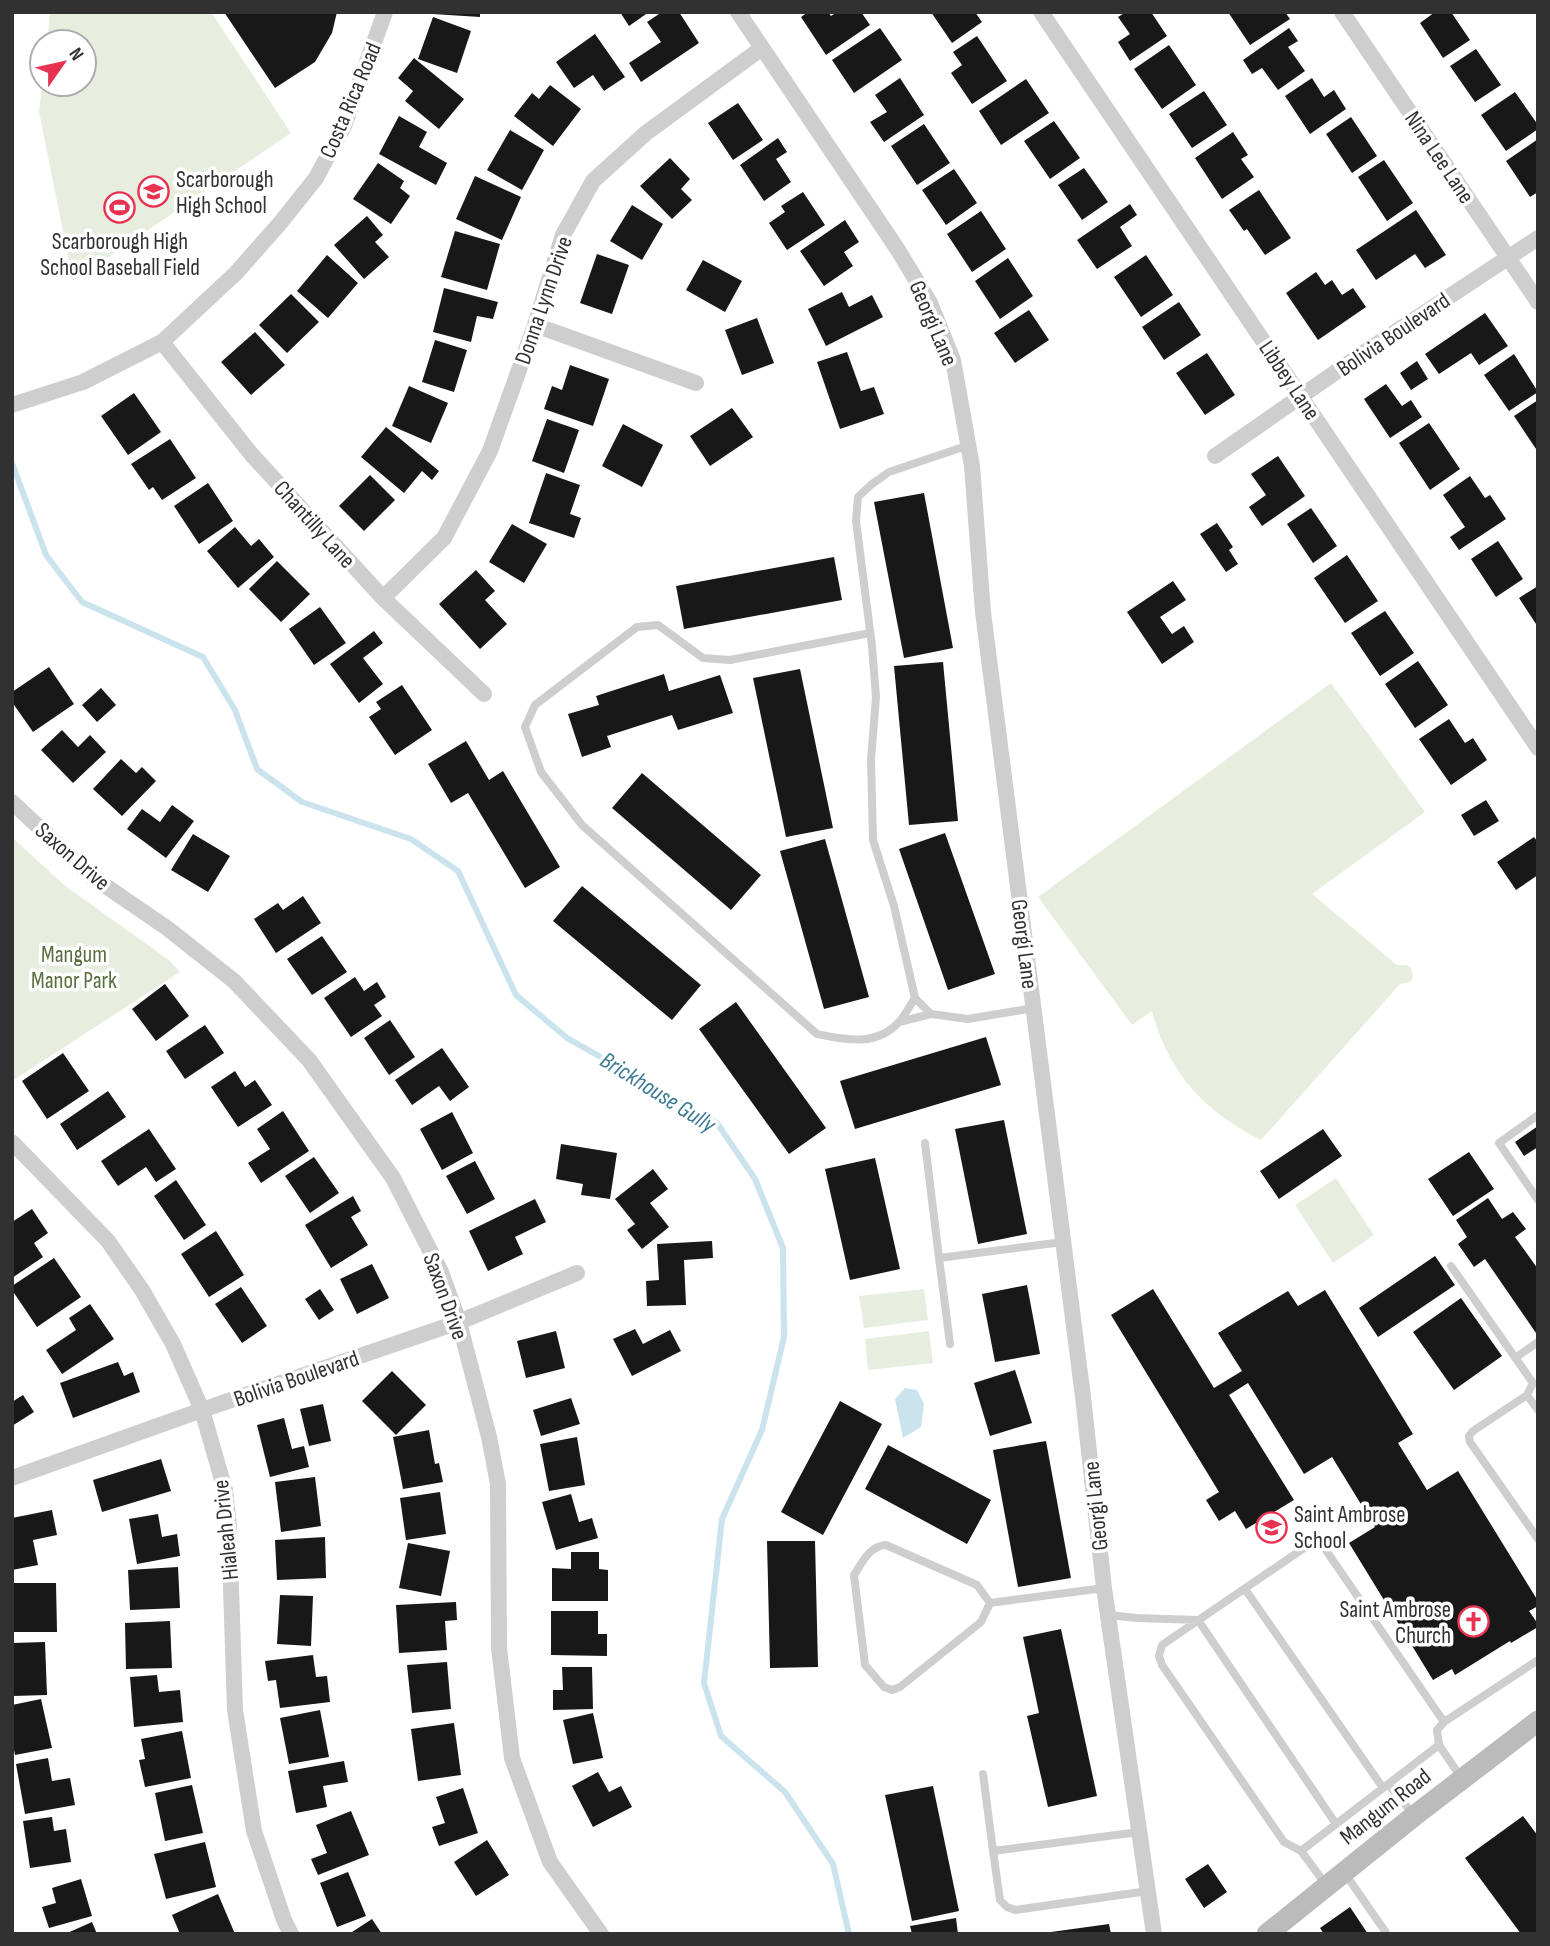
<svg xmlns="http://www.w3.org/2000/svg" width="1550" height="1946" viewBox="0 0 1550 1946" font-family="'Sofia Sans Condensed',sans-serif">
<rect width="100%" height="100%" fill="#fff"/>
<path fill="#e8eedf" d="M50,12h161l80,121 -218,148 -34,-169 3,-28h42v-42h-37z
M1331,683l94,129 -113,82 85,71h10l4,3 2,10 -3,4 -10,2 -139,156c-56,-28 -93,-67 -109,-129l-20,14 -94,-128z
M12,837l52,48 105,75 11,12 -168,109z
M1336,1178l38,57 -41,28 -38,-58z
M924,1289l4,31 -64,8 -5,-32z
M929,1331l4,32 -65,7 -3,-31z"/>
<path fill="#cbe3ed" d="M905,1388l12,2 7,14 -3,23 -18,11 -8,-39z"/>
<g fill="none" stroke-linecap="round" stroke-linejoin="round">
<path stroke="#cbe3ed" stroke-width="6" d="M12,463l34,92 36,47 121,55 32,53 22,59 45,33 109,37 47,32 58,124 51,43 150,85 38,56 28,69 1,89 -22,93 -40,89 -18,164 17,53 64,56 48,72 16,70"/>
</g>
<path fill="#181818" d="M224,12h113l-5,21 -17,29 -40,26z
M433,12h47v5l-47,-3z
M620,12h29l-20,14z
M662,12h17l20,31 -58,39 -12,-19 32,-21 -14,-20z
M808,12h20l3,4 6,-4h24l9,13 -44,30 -25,-38z
M931,12h44l7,10 -30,21z
M1126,12h25l16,24 -37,25 -12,-19 12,-8 -12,-17z
M1228,12h57l5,7 -40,26z
M1435,12h16l19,28 -27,18 -23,-35z
M433,17l38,14 -14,42 -39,-14z
M880,28l22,32 -48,33 -22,-33z
M1289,28l9,13 -10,6 17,24 -27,19 -16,-22 -10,6 -9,-14z
M595,34l30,43 -21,14 -11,-16 -19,13 -18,-26z
M977,36l30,45 -35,23 -21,-31 11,-8 -9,-13z
M1169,45l27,40 -34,24 -28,-40z
M1476,49l25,36 -26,17 -25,-36z
M414,58l50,41 -25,30 -34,-28 8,-10 -15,-13z
M900,78l24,37 -40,27 -14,-20 17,-10 -12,-17z
M1312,78l12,19 10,-7 12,19 -36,25 -25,-38z
M1026,79l23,34 -48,32 -22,-34z
M550,85l31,24 -28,37 -39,-30 18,-23 7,6z
M1204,91l23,34 -35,23 -23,-34z
M1515,92l23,33v4l-32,22 -25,-36z
M738,103l25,37 -30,20 -25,-37z
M399,116l28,16 -8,15 28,16 -11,22 -57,-31z
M1351,117l26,39 -25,17 -26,-39z
M1054,121l26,37 -30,21 -26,-38z
M924,124l26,39 -33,22 -26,-39z
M510,130l34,20 -22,40 -35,-20z
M1233,132l15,23 -7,4 13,18 -32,22 -27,-41z
M778,138l9,14 -11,7 15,23 -27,19 -24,-36z
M1538,139v53l-8,5 -24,-36z
M670,158l20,21 -9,10 11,11 -20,19 -32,-33z
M1384,160l29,43 -26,18 -29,-44z
M378,163l26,18 -4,7 10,8 -19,28 -38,-25z
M1084,168l24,34 -26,18 -24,-35z
M954,169l23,34 -31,22 -24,-35z
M475,176l46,21 -19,43 -46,-21z
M1259,190l32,48 -26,17 -18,-26 -3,2 -15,-21z
M803,192l22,33 -38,25 -18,-27 16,-11 -4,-6z
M1130,204l7,11 -17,12 12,19 -35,23 -20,-29z
M632,205l31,19 -21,36 -32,-19z
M1416,210l30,45 -21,13 -10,-14 -39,26 -20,-30z
M981,211l25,38 -34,23 -25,-38z
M367,216l16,19 -8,7 14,15 -25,22 -30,-34z
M845,220l14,22 -15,10 9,14 -29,20 -24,-35z
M455,231l45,13 -13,46 -46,-13z
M597,254l32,11 -17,49 -32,-11z
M327,255l31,28 -30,35 -31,-27z
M1146,255l27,40 -32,22 -27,-40z
M1008,258l25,38 -33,23 -25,-38z
M703,260l39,21 -17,31 -39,-22z
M1316,272l9,13 7,-5 10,15 11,-7 13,19 -48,33 -32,-47z
M444,288l54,14 -5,17 -16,-3 -6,26 -38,-10z
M842,292l7,15 23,-12 11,22 -57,29 -18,-37z
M291,294l28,28 -32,31 -28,-28z
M1179,302l22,33 -37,25 -22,-33z
M1029,310l20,30 -34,23 -21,-30z
M1485,313l23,33 -29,19 -8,-12 -32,21 -14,-20z
M757,318l17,45 -32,12 -17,-45z
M255,332l30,33 -34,30 -30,-33z
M435,340l32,10 -13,42 -32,-10z
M847,352l14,39 13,-4 10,27 -44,15 -23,-67z
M1207,353l28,42 -30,20 -29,-42z
M1514,354l24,38 -29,19 -25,-36z
M1417,361l11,18 -17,11 -11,-17z
M570,365l39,14 -16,47 -49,-17 8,-23 10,4z
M1386,384l16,22 9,-6 11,17 -32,21 -26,-39z
M409,386l39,17 -17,40 -39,-17z
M134,393l27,39 -33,23 -27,-39z
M1538,400v52l-24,-36z
M732,408l21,29 -43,29 -20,-30z
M547,419l32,11 -15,43 -32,-12z
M1429,423l31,46 -30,21 -31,-47z
M623,424l40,21 -21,42 -40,-21z
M386,427l53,44 -7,9 -10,-9 -18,22 -43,-36z
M170,439l26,39 -34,22 -9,-13 -4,3 -18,-26z
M1278,456l27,40 -43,30 -13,-19 17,-12 -15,-21z
M546,473l34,12 -10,29 11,4 -7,20 -45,-15z
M370,475l25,25 -31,31 -25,-25z
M1470,476l15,22 5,-3 16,24 -47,31 -9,-13 15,-10 -22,-32z
M208,483l25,38 -34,23 -25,-38z
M924,493l29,155 -49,10 -30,-156z
M1311,508l26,38 -24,17 -26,-39z
M1217,523l16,24 -4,3 9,14 -12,8 -26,-38z
M512,524l35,20 -23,39 -35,-21z
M235,527l16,19 8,-7 15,18 -36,31 -31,-37z
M1498,541l25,38 -27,18 -25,-38z
M1347,555l31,46 -33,22 -31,-45z
M834,557l8,43 -158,29 -8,-43z
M277,561l33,33 -29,28 -32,-33z
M476,570l19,21 -10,9 22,24 -27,25 -41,-45z
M1173,581l13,19 -26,17 12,17 12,-8 10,16 -32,22 -35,-52z
M1538,586v41l-19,-29z
M320,607l26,36 -32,22 -25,-36z
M1385,611l29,42 -34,23 -29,-43z
M374,631l9,12 -20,15 20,26 -24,19 -29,-39z
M1418,661l30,44 -33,23 -30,-44z
M943,662l15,159 -49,4 -15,-159z
M49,667l25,37 -41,28 -21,-30v-10z
M800,669l33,159 -47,9 -33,-159z
M664,674l5,17 51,-16 13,38 -55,17 -6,-15 -65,21 4,11 -29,10 -14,-43 31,-9 -3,-9z
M402,685l30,45 -37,25 -26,-38 12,-8 -5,-7z
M101,688l15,17 -19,17 -15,-17z
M1449,719l16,24 8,-5 14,22 -36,25 -32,-46z
M62,730l16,17 12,-12 16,17 -33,31 -32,-33z
M466,741l23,39 14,-9 57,96 -35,21 -57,-95 -17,10 -23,-39z
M121,759l15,14 6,-6 14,14 -34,35 -29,-27z
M642,773l119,102 -30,35 -119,-102z
M1486,800l13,21 -25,15 -13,-21z
M172,805l22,16 -28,37 -39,-29 15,-20 18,13z
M945,833l50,141 -47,16 -49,-141z
M193,834l37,22 -22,36 -37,-22z
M1534,837l4,5v33l-22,15 -19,-28z
M825,839l44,158 -45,12 -44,-158z
M582,886l119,99 -29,35 -119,-99z
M303,896l18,27 -45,30 -22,-34 24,-16 5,7z
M322,936l25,36 -35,23 -25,-36z
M355,977l9,14 13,-9 9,15 -12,8 8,11 -31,21 -27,-39z
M165,984l24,32 -33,25 -24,-32z
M736,1002l90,126 -37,26 -90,-125z
M390,1020l25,37 -26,18 -25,-37z
M205,1025l19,28 -39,26 -19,-28z
M986,1037l15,48 -146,44 -15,-48z
M442,1048l27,39 -19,14 -11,-15 -27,19 -17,-25z
M63,1053l26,38 -42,28 -25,-38z
M235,1071l10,16 10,-7 17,25 -34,22 -27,-40z
M108,1091l18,26 -49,33 -17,-26z
M283,1111l26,40 -48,32 -13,-20 22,-14 -13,-20z
M452,1112l21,41 -31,17 -22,-41z
M1004,1120l23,114 -49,10 -23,-115z
M1538,1126v21l-14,9 -9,-14z
M149,1129l27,40 -20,13 -10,-15 -28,19 -17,-25z
M1323,1129l19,27 -63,43 -19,-28z
M561,1144l56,9 -7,46 -29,-4 2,-11 -27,-5z
M1469,1152l25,37 -41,27 -25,-37z
M314,1157l25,36 -29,20 -25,-37z
M875,1158l25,111 -50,11 -25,-111z
M475,1161l20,38 -28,15 -21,-38z
M653,1169l15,20 -18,14 19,24 -27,22 -15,-19 8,-6 -20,-25z
M176,1180l30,45 -22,15 -30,-44z
M353,1196l8,15 -10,6 17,28 -37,23 -26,-43z
M1488,1198l14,21 11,-7 13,17 -11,8 23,32v63l-2,1 -51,-74 -11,8 -16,-23 9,-7 -11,-17z
M535,1199l11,23 -31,15 8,17 -35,17 -19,-40z
M32,1209l16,24 -14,10 9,14 -31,21v-56z
M216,1231l28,44 -35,22 -28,-43z
M712,1241l1,17 -29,2 2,45 -39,1 -1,-25 13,-1 -2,-36z
M1435,1256l20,29 -77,52 -19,-29z
M54,1258l27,39 -44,30 -25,-37v-4z
M372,1264l17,34 -32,16 -17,-35z
M1027,1285l13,69 -45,8 -13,-68z
M241,1287l26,39 -25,17 -27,-39z
M320,1289l14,21 -15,10 -14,-21z
M1153,1289l61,99 28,-17 -24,-38 70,-42 10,15 27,-16 88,144 -15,9 29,47 31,-19 80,130v5l-9,5 9,13v3l-27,16 -1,-2 -55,34 -3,-6 -19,11 -84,-137 26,-16 -43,-70 -28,17 -56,-91 -19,12 65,105 -48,29 -11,-18 -16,10 -13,-21 13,-8 -108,-177z
M1461,1298l41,58 -48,34 -41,-58z
M90,1304l24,35 -52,35 -16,-24 30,-20 -7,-12z
M635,1329l8,15 27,-14 11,21 -49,25 -19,-37z
M556,1331l9,37 -39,10 -9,-37z
M118,1362l6,14 9,-4 7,20 -67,26 -13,-35z
M1015,1370l17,53 -42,13 -16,-53z
M392,1371l34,34 -30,30 -34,-34z
M23,1395l11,17 -22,14v-24z
M571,1398l9,26 -39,12 -8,-26z
M840,1401l42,23 -59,111 -42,-23z
M323,1404l8,37 -22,5 -9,-37z
M284,1418l8,31 12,-3 5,21 -39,10 -13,-52z
M429,1430l6,34 4,-1 4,19 -40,7 -10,-52z
M577,1437l8,48 -36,6 -9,-47z
M1046,1441l25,137 -53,9 -25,-137z
M888,1445l103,55 -24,44 -102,-55z
M161,1459l10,32 -69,21 -9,-32z
M315,1477l6,49 -40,6 -6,-50z
M440,1492l6,42 -40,6 -6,-42z
M571,1494l8,28 13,-4 6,20 -42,12 -14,-48z
M52,1510l5,25 -24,5 5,25 -26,5v-52z
M158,1514l4,23 15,-3 3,22 -43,8 -8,-45z
M325,1537l1,41 -49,2 -2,-40z
M767,1541h48l3,126 -48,1z
M408,1543l42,8 -9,45 -42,-8z
M571,1552h28v17l9,1v31h-56v-33l19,1z
M178,1567l2,41 -50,2 -2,-40z
M12,1583h44l1,49h-45z
M280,1595l33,1 -2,50 -34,-2z
M456,1602l1,18 -12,1 2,29 -48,3 -3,-48z
M551,1611h47v23h9v22l-56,-1z
M170,1621l2,47 -46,1 -1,-46z
M1061,1629l36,167 -49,11 -21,-91 12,-3 -16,-76z
M45,1642l2,53 -34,1 -1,-53z
M313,1655l3,22 11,-1 3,26 -50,6 -4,-28 -8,1 -3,-20z
M447,1662l4,47 -39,4 -5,-48z
M562,1667h30l1,42 -40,1v-20h10z
M157,1675l2,17 21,-2 3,32 -49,5 -4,-50z
M41,1699l11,49 -37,7 -3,-15v-35z
M320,1710l9,47 -40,7 -9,-46z
M593,1713l10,45 -30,6 -10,-44z
M454,1723l7,52 -43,6 -7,-52z
M182,1731l9,47 -46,9 -6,-27 6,-1 -4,-20z
M48,1758l4,23 18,-3 5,27 -50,9 -9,-50z
M344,1761l4,21 -25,4 4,21 -31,6 -8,-42z
M598,1772l11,20 12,-6 11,21 -39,20 -21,-41z
M192,1785l11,48 -38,8 -10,-48z
M933,1786l26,125 -47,10 -27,-126z
M463,1788l15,45 -39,13 -7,-19 13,-4 -9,-26z
M351,1811l18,44 -51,20 -7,-16 16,-6 -11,-28z
M1523,1816l15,20v98h-17l-56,-76z
M52,1817l2,14 12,-2 5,33 -41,6 -7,-47z
M487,1840l22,35 -33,21 -22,-34z
M205,1842l11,45 -50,12 -12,-45z
M1208,1864l19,28 -23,16 -19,-29z
M348,1872l18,44 -29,11 -17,-44z
M81,1879l11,37 -43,12 -7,-21 14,-4 -4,-15z
M218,1894l17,40h-55l-8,-19z
M1350,1907l18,27h-44l-4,-6z
M956,1918l2,16h-46l-2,-8z
M372,1919l10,15h-33z
M92,1922l5,12h-32z
M1109,1924l2,10h-60v-2z"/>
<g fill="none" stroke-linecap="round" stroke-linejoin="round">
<path stroke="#cecece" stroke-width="8" d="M969,445l-80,27 -17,12 -14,13 -2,24 16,125 4,51 -5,63 2,80 21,66 21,92 16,16 37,5 66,-11
M870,633l-140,27 -27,-2 -45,-33 -21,2 -102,78 -10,22 16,45 41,53 235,209c29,6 60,13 83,-13 6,-7 10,-16 15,-23
M899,1022l32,-8
M1538,1115l-39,28 39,57
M925,1143l14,115 124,-16
M939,1258l11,86
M1451,1266l82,117 -6,12
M1515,1358l23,-16
M1538,1410l-11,-15 -54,36 -4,5 1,6 68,97
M1245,1589l138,199
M990,1603l-13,-18 -91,-40c-17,1 -24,18 -32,30l11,90 19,22 8,3 8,-3 81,-65 9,-19 114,-15
M1108,1615l29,3 61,2
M1198,1620l138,204
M983,1774l10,77
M1462,1779l-23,-34 -2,-15 7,-8 94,-62
M1388,1784l25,30
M1139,1832l-146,19 7,49 7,7 8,3 133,-19
M1301,1851l138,-106
M1346,1875l41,59
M1327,1886l-26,-35 -17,-9 -122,-177 -3,-9 3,-11 148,-101 7,-1 6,3 121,176"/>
<path stroke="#cecece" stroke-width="16" d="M738,12l160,238 32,53 23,57 19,106 11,146 100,785 21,191 50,346
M1041,12l497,736
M1342,12l196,290
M535,325l161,58
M162,342l90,113 131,143 101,96
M12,405l71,-23 79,-40 74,-69 45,-51 35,-44 28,-52 41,-114
M1215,456l144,-100 179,-118
M383,598l61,-60 46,-87 45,-126 28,-90 30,-54 53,-48 116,-85
M12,802l79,74 76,52 67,53 75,79 84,118 48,94 18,50 30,115 9,47 1,164 13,110 38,104 51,72
M12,1142l96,99 34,49 31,54 29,66 23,80 4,36 6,184 19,121 30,89 7,14
M12,1478l190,-68 257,-88 118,-49"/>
<path stroke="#bbb" stroke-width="21" d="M1267,1934l147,-118 124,-95"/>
</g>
<defs>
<symbol id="school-ring" viewBox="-11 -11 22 22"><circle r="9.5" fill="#fff" stroke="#e73351" stroke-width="1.5"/><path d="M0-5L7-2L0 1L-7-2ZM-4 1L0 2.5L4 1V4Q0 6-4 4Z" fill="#e73351"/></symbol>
<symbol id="stadium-ring" viewBox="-11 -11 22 22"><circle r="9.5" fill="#fff" stroke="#e73351" stroke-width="1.5"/><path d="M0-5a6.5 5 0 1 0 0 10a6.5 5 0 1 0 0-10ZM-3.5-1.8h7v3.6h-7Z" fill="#e73351"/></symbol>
<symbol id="church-ring" viewBox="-11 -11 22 22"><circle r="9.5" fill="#fff" stroke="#e73351" stroke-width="1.5"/><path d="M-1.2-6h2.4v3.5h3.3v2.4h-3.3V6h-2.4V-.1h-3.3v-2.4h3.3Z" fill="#e73351"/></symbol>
</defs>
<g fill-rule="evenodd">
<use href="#school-ring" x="136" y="174" width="35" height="35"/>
<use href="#stadium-ring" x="102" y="190" width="35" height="35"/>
<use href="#school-ring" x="1254" y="1510" width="35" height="35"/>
<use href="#church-ring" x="1456" y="1604" width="35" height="35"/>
</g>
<g text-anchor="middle" stroke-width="7" stroke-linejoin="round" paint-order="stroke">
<g font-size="23" fill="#313131" stroke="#fff">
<text transform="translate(350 100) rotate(-67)" y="8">Costa Rica Road</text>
<text transform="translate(1440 157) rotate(56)" y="8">Nina Lee Lane</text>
<text transform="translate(543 300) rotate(-71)" y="8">Donna Lynn Drive</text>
<text transform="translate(934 323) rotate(67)" y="8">Georgi Lane</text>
<text transform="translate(1393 334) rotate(-34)" y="8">Bolivia Boulevard</text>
<text transform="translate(1290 380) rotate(56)" y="8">Libbey Lane</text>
<text transform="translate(315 524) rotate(48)" y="8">Chantilly Lane</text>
<text transform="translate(73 856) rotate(41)" y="8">Saxon Drive</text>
<text transform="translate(1025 944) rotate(83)" y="8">Georgi Lane</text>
<text transform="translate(446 1296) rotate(70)" y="8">Saxon Drive</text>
<text transform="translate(296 1378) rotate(-19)" y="8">Bolivia Boulevard</text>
<text transform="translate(1095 1506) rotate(-96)" y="8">Georgi Lane</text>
<text transform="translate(225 1530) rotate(-96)" y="8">Hialeah Drive</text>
<text transform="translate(1385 1806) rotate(-38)" y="8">Mangum Road</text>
</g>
<g font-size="23" fill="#313131" stroke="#fff" text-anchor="start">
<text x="176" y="187">Scarborough<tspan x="176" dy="26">High School</tspan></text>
<text x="120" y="249" text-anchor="middle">Scarborough High<tspan x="120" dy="26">School Baseball Field</tspan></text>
<text x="1294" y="1522">Saint Ambrose<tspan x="1294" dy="26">School</tspan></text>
<text x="1451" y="1617" text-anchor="end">Saint Ambrose<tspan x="1451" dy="26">Church</tspan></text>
</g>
<g font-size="23" fill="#586e3d" stroke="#fff">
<text x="74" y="962">Mangum<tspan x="74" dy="26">Manor Park</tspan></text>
</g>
<g font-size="24" font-style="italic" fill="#3d7b95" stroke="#fff">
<text transform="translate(658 1092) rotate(32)" y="8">Brickhouse Gully</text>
</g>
</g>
<rect width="1550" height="1946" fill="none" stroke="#313131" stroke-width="28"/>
<g transform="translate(63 63) rotate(56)"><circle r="33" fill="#ffffff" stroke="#adadad" stroke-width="2"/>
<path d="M0-5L12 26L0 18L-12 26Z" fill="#e73351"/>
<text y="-10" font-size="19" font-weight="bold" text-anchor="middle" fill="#313131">N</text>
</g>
</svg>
